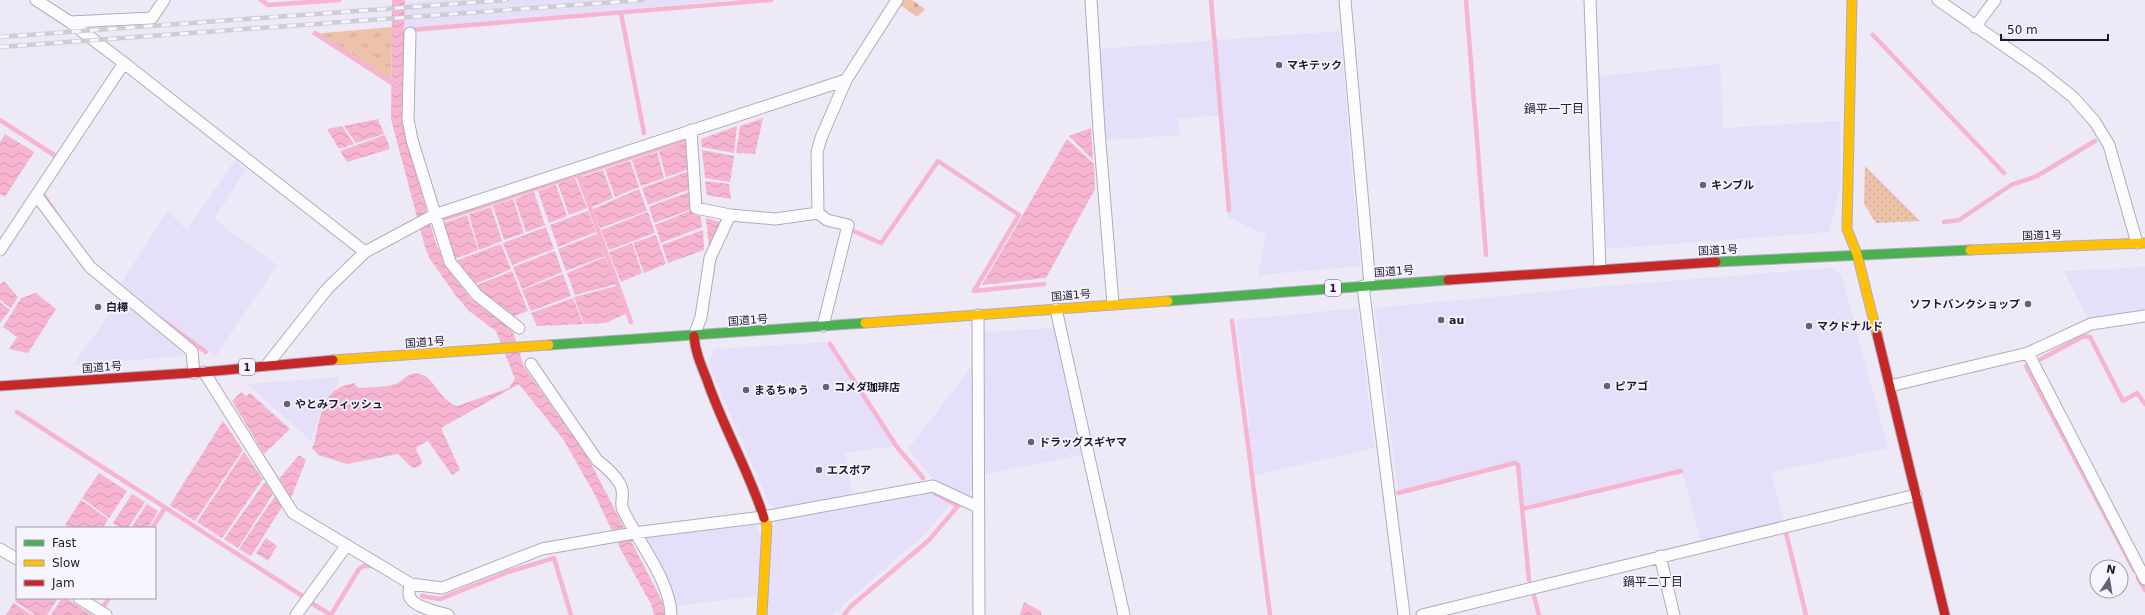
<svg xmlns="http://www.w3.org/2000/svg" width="2145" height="615" viewBox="0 0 2145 615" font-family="'DejaVu Sans','Noto Sans JP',sans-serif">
<defs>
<pattern id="grass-tufts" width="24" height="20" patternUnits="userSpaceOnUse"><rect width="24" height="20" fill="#edc2aa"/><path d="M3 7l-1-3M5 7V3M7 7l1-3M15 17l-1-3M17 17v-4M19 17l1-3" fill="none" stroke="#cba693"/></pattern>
<pattern id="cemetery-stones" width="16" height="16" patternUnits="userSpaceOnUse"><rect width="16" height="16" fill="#edc2aa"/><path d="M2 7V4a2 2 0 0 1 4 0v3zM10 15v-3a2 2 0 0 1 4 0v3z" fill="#cba693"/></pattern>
<pattern id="garden-dots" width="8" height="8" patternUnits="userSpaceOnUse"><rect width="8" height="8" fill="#edc2aa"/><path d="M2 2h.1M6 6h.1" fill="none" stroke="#cba693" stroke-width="1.8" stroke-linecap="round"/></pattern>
<pattern id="water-waves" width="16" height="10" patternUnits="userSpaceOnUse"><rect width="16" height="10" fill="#f7b4d0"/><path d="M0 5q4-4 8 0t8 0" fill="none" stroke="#d39ab3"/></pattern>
</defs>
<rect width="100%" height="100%" fill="#ede9f6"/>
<path fill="#e6dff9" d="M439,0h293l-327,29v-26z
M1340,31l20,235 -102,9 8,-40 -38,-18 -9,-102 -41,4 2,16 -74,5 -7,-91z
M1720,64l3,64 117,-7 1,62 -12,49 -223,17 -8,-173z
M235,160l11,10 -32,49 63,46 -61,91 -97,-70 49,-75 19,19z
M2145,267v43l-57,9 -24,-48z
M1831,268l10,6 47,174 -117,24 13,49 -83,20 -19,-71 -159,36 -4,-42 -3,-3 -118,30 -23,-183 232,-22z
M120,299l64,50v7l-111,9z
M1358,308l16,140 -121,28 -5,-49 2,-3 -14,-104z
M1055,328l28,127 -98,19 -1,-142z
M826,342l68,104 -49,7 8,42 -73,15 -5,-1 -7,-8 -57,-131 -1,-9 4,-12z
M973,365l1,110 -4,23 -34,-16 -28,-33z
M339,377v7l-17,23 -11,34 -63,-57z
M925,491h5l21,13 -28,32 -78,67 -6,8h-3l-3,4h-67l7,-86 5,-9z
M754,525l7,11 -4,60 -82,10 -3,-15 -33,-54z"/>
<path fill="url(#grass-tufts)" d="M392,27l-1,58 -79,-51z"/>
<path fill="url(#cemetery-stones)" d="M902,0h10l13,9 -8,8 -18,-13z"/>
<path fill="url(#garden-dots)" d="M1865,166l55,55 -44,2 -12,-19z"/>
<path fill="url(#water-waves)" d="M392,0h13l-3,122 34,122 11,23 24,32 41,30 12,38 63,89 75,145 3,14h-11l-3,-11 -30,-54 -26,-55 -32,-56 -44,-55 -78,44 19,42 -8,5 -24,-34 -11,6 -1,3 6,11 -1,4 -6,3 -5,-2 -12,-12 -51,10 -29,-9 -6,-7c4,-7 3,-11 5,-18 6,-25 9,-42 37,-47l4,5c12,-1 29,0 40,-5 7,-4 12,-12 22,-9 15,4 20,27 37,32l52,-18 6,-9 -19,-48 -27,-20 -13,-15 -26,-37 -5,-12 -34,-128z
M763,118l-8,36 -19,-1 4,-27z
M378,119l6,15 -28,9 -12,-17z
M342,126l12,18 -15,5 -12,-20z
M737,126l-3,27 -32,-6 -1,-8z
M1091,128l2,32 -24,-24z
M5,134l29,18 -29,45 -5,-3v-52z
M385,135l5,14 -43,13 -7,-11z
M1067,139l27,25 1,25 -49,89 -64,7z
M686,142l3,27 -23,8 -7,-26z
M702,150l32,6 -4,26 -25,-4z
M657,152l7,26 -23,8 -9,-26z
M630,161l9,26 -24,10 -10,-28z
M603,170l10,28 -21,9 -11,-30z
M689,171l1,18 -42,16 -6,-17z
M575,178l12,30 -18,7 -11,-31z
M705,181l24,3 2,15 -24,-4z
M556,185l11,31 -18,7 -11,-32z
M639,189l8,22 -47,17 -7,-19z
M691,191l1,18 -38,14 -5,-16z
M534,192l11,33 -19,7 -11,-33z
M513,199l11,34 -20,7 -11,-34z
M491,207l11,34 -23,9 -10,-36z
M692,210l1,4 8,3 1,10 -41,16 -6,-18z
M588,211l8,21 -38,15 -8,-22z
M648,212l7,21 -46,17 -8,-20z
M467,215l11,35 -24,9 -10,-36z
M706,218l15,4 -8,14 -4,12z
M546,227l8,22 -42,16 -9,-22z
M703,230l1,20 -36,13 -6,-18z
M597,234l8,22 -39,15 -8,-22z
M656,235l10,29 -22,9 -11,-30z
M632,243l10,30 -21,9 -12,-30z
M501,244l10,25 -38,16 -18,-24z
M555,251l7,21 -40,17 -9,-22z
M605,257l11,27 -41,11 -8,-22z
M512,271l16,40 -14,5 -39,-30z
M563,274l8,22 -40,15 -9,-21z
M4,281l14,16 -7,11 -11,-8v-15z
M616,286l11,27 -21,10 -22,1 -10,-27z
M36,293l20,16 -28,44 -19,-4 8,-12 -14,-10 18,-29z
M573,298l10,26 -46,2 -6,-13z
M0,302l10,8 -10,13z
M241,392l5,4 4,-3 40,36 -26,25 -32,-53z
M223,421l20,29 -48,71 -25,-16z
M244,452l19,27 -41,59 -25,-16z
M299,455l7,5 -15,38 -12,-19z
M99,473l28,18 -18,27 -27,-20z
M265,482l8,12 -35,54 -14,-9z
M132,494l13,8 -17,26h-7l-8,-5z
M275,496l7,11 -31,49 -12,-7z
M81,500l27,19 -5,9h-34l-4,-3z
M147,504l11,7 -10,17h-17z
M266,538l11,8 -9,15 -12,-8z
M17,598h41l-11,17h-12l-20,-14z
M62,598h4l26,17h-41z
M14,602v1l18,12h-26z
M1024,602l18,10 -1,3h-21z"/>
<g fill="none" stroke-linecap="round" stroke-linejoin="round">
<path stroke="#f7b4d0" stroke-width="4.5" d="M261,0l7,5 71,-5
M1211,0l18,210
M1466,0l20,255
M621,13l23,120
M410,30l361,-30
M315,33l81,52
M1873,35l131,138
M0,120l57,37 -3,4
M578,174l53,148
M44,196l14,20
M443,219l241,-79
M1944,222l15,-2 52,-35 26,-9 58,-35
M851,230l30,13 57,-82 81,54 -45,76 70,-7
M161,319l45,33
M1232,321l38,294
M830,344l67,103 26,31
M2041,359l43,-23 6,1 33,64 14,-8 8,11
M2026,366l108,204
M17,412l287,185
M1398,493l117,-30 3,2 11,115
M1522,509l159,-38
M152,528l13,-20
M1786,533l20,82
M2138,578l7,12
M422,596l18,3 68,-27 46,-14 17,57
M1534,596l5,19
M313,604l18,11 28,-46 5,-3h10
M103,607l6,-9
M844,615l6,-8 79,-67 29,-34 -23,-13"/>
<defs>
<path id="street" d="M36,0l34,22 54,41 241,189
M1091,0l8,130 14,174
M1345,0l25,285
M1590,0l10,269
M1938,0l101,70 34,27 22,25 14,23 28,98
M70,22l82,-4 12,-18
M1975,27l20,-27
M410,33l-2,86 4,21 38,122 27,33 42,33
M691,130l5,78 34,7
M37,196l53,71 102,84 2,22
M818,213l9,7 21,5 -25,101
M0,250l124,-187
M1363,286l41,329
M1056,309l68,306
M978,315l1,300
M694,336l7,-19 9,-59 20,-43 45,4 43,-6 -1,-61 4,-14 25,-58 51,-80
M2028,353l117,226
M531,364l66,96c9,7 17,14 23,24 6,10 -1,18 3,26 15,32 47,70 48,105
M267,365l60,-76 38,-37 69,-37 412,-135
M204,372l89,141 118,71 31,4 100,-39 92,-16 129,-16 170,-31 45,21
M1890,386l138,-33 63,-29 54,-8
M0,549l17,10
M1660,556l14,59
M411,584c-1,2 -2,6 -2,9 -1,13 29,19 39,22
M79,598l27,17
M296,615l51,-70
M1422,615l494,-120"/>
<path id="fast" d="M1716,262l254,-12
M1168,301l280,-21
M549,345l316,-22"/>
<path id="slow" d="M1852,0l-5,229 10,25 20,80
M1970,250l175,-7
M865,323l303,-22
M333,360l216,-15
M762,615l5,-89 -3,-8"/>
<path id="jam" d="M1448,280l268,-18
M1877,334l68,281
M694,336c1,15 7,29 13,44 16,47 42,91 57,138
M0,386l204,-14 129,-12"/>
</defs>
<use href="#street" stroke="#b0acbc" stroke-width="13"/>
<use href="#fast" stroke="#b0acbc" stroke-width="11"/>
<use href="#slow" stroke="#b0acbc" stroke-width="11"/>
<use href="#jam" stroke="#b0acbc" stroke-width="11"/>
<use href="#street" stroke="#fcfcfe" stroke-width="11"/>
<use href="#fast" stroke="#4caf50" stroke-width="9"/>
<use href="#slow" stroke="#ffc107" stroke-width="9"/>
<use href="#jam" stroke="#c62828" stroke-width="9"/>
<defs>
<path id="rail" d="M0,37l507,-37
M0,47l643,-47"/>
</defs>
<use href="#rail" stroke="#cecdd1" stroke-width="4.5"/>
<use href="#rail" stroke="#f6f4ff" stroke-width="3" stroke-dasharray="9" stroke-linecap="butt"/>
</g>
<g fill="#676273" stroke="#f6f4ff" stroke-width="1.5">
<circle cx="1279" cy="65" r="4"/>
<circle cx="1703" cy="185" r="4"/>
<circle cx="2028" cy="304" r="4"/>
<circle cx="98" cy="307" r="4"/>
<circle cx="1441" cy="320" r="4"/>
<circle cx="1809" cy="326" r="4"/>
<circle cx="1607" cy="386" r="4"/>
<circle cx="826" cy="387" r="4"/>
<circle cx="746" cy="390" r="4"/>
<circle cx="287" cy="404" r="4"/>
<circle cx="1031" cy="442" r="4"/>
<circle cx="819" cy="470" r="4"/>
</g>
<g text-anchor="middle" stroke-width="3.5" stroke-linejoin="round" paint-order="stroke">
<g fill="#f6f4ff" stroke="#605b6c" stroke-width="1">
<rect x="1325" y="280" width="16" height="16" rx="3"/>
<rect x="239" y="359" width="16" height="16" rx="3"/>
</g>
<g font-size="10" font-weight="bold" fill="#1f192d">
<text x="1333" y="292">1</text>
<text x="247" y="371">1</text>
</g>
<g font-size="11" font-weight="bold" fill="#1f192d" stroke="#f6f4ff" text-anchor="start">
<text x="1287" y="69">マキテック</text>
<text x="1711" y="189">キンブル</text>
<text x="2020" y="308" text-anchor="end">ソフトバンクショップ</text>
<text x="106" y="311">白樺</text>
<text x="1449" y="324">au</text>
<text x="1817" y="330">マクドナルド</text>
<text x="1615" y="390">ピアゴ</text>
<text x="834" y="391">コメダ珈琲店</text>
<text x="754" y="394">まるちゅう</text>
<text x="295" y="408">やとみフィッシュ</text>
<text x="1039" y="446">ドラッグスギヤマ</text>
<text x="827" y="474">エスポア</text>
</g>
<g font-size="11" fill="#1f192d" stroke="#f6f4ff">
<text transform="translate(2042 235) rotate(-2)" y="4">国道1号</text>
<text transform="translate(1718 250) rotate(-3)" y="4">国道1号</text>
<text transform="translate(1394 271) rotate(-4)" y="4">国道1号</text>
<text transform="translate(1071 295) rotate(-5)" y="4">国道1号</text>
<text transform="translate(748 320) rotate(-4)" y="4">国道1号</text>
<text transform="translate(425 342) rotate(-4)" y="4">国道1号</text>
<text transform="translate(102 367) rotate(-4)" y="4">国道1号</text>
</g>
<g font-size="12" fill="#1f192d" stroke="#f6f4ff">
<text x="1554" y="113">鍋平一丁目</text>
<text x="1653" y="586">鍋平二丁目</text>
</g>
</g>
<rect x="16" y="527" width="140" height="72" fill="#f6f4ff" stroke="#a09cab"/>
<rect x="24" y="540" width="20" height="6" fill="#4caf50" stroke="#a09cab"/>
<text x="52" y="547" font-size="12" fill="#1f192d">Fast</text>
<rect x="24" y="560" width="20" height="6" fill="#ffc107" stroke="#a09cab"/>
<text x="52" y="567" font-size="12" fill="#1f192d">Slow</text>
<rect x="24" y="580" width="20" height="6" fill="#c62828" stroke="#a09cab"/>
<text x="52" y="587" font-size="12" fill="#1f192d">Jam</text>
<g transform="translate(2109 579) rotate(12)"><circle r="19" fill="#f6f4ff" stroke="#a09cab"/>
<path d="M0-3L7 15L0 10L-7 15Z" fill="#676273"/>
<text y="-6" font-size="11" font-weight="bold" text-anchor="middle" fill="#1f192d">N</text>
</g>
<path d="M2001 34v6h107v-6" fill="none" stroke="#1f192d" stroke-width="2"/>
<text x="2007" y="34" font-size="12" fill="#1f192d" stroke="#f6f4ff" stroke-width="3" paint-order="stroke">50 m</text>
</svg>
